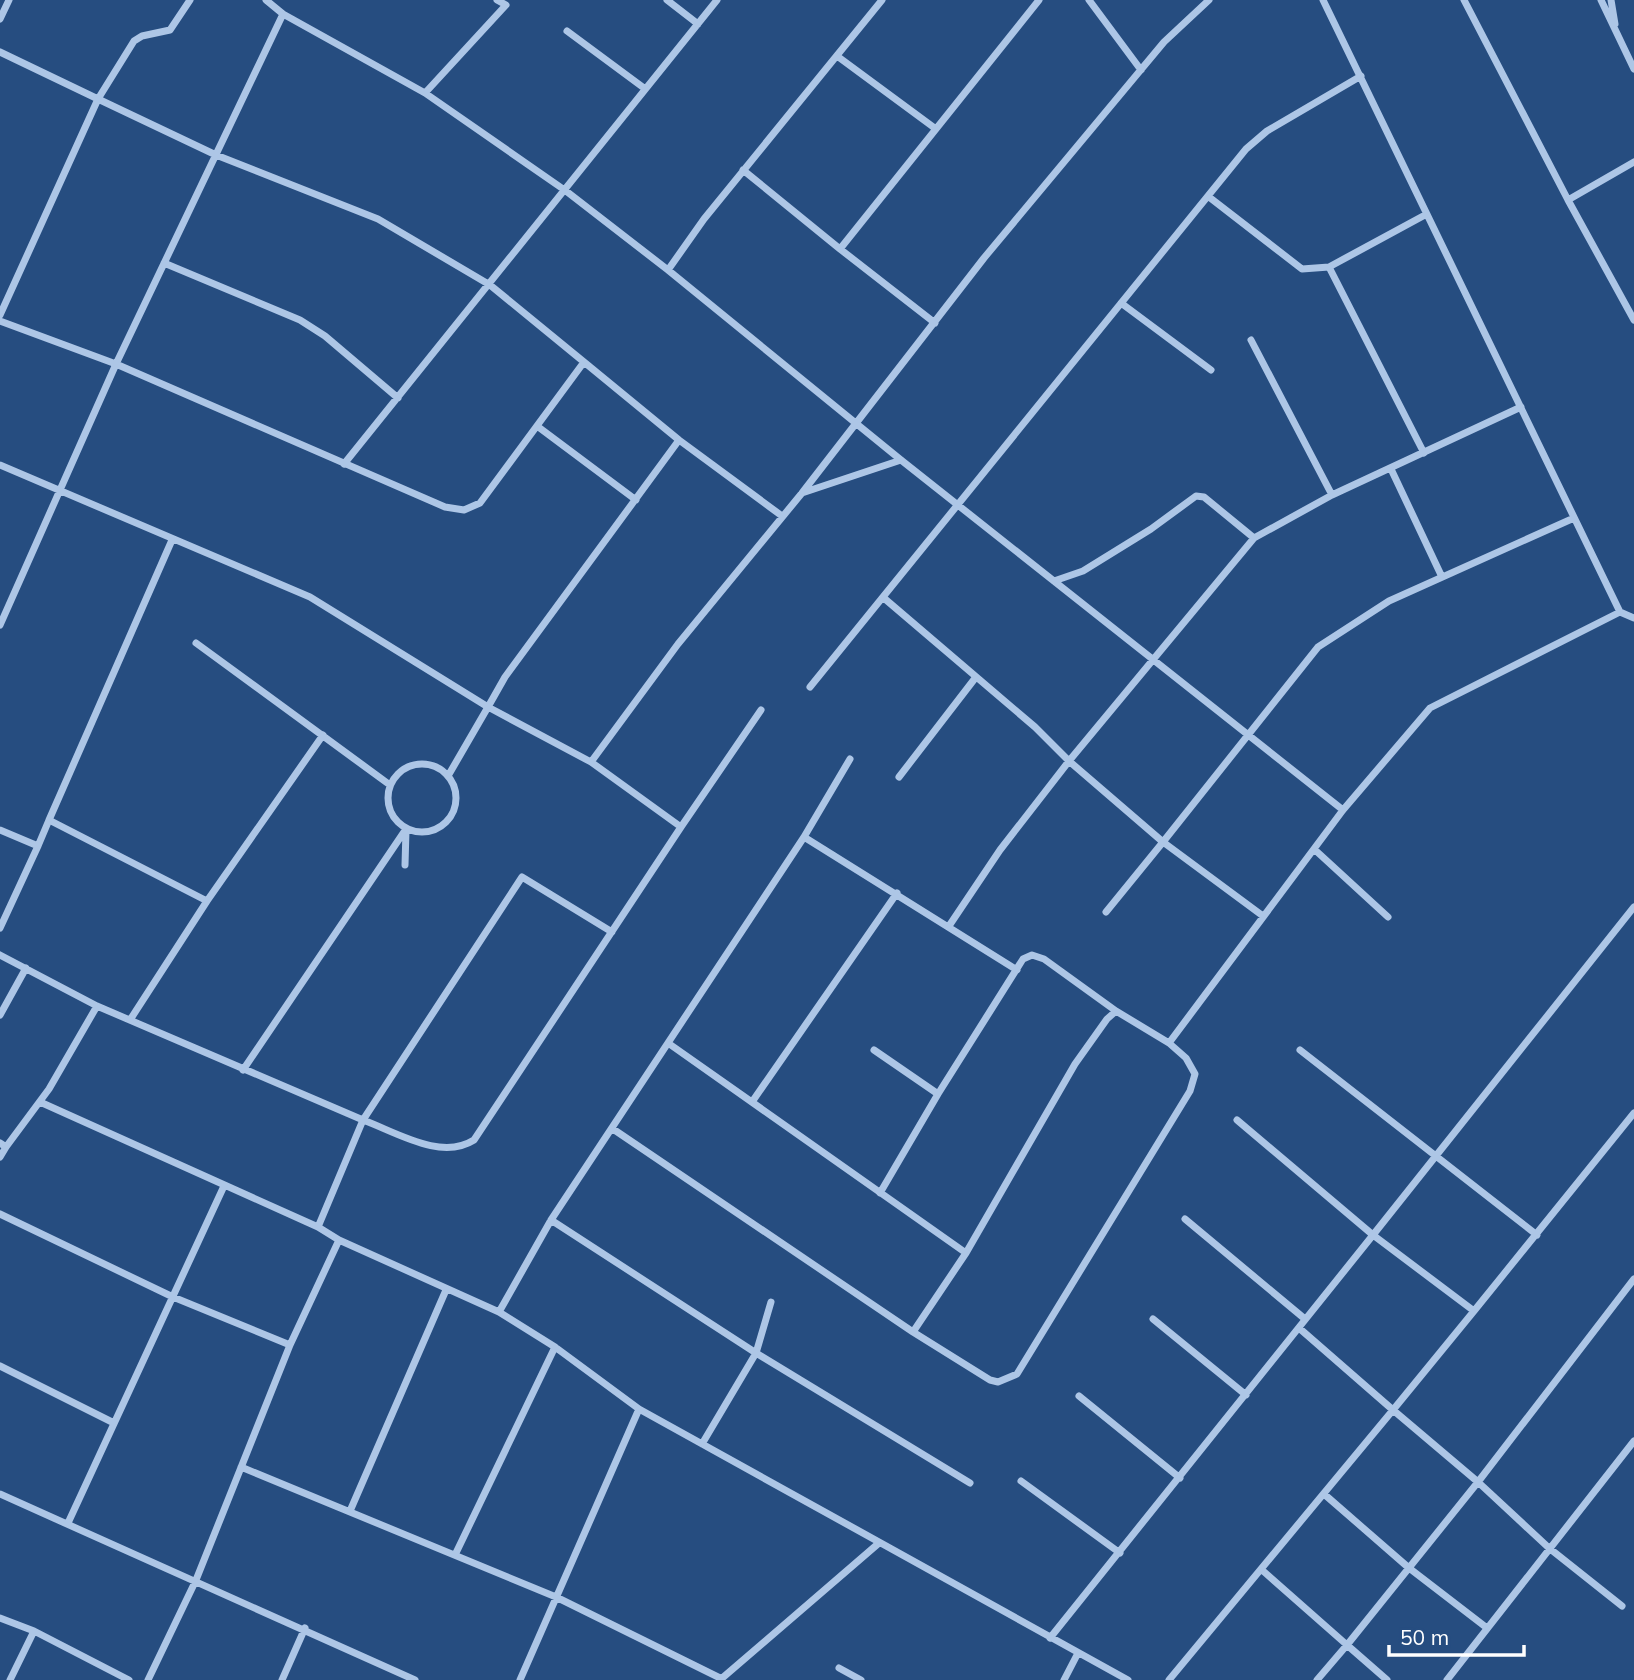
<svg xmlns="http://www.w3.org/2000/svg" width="1634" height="1680" viewBox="0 0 1634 1680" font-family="Mulish,sans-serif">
<rect width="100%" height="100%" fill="#264d80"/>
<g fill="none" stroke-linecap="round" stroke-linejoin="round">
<path stroke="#adc6e6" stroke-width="7" d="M266,0l17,14
M667,0l31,24
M1089,0l52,70
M1464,0l104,200
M1601,0l33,69
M1611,0l4,24
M0,19l9,-19
M567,31l77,57
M0,52l98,47 36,-58 8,-5 28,-6 20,-30
M837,56l99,73
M425,93l81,-88 -9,-5
M1634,162l-66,38 66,120
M743,170l97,79
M1209,197l93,72 27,-2 96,-52
M164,263l136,57 25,16 73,62
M1329,267l95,186
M668,270l233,190 442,350
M1121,303l90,67
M0,315l98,-216 118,56 162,64 112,66 94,77
M0,321l116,43 167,-350 142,79 141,98 102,79 36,-51 178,-219
M935,323l-95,-74 199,-249
M1251,340l81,155
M537,426l99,74
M679,440l103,76
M344,464l373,-464
M0,465l310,132 178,110 -40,69
M1391,469l51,108
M802,493l99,-33
M1054,581l29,-10 68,-42 45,-33 8,1 50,41
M885,599l150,128 34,34 185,-223 78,-43 189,-88
M1620,612l14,6
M0,625l116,-261 329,143 19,3 16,-7 104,-141 95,78 -174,237 -17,30 103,55 90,65 -207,313c-33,21 -78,-8 -111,-20l-45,107 21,13 -49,105 -94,235 -48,100
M196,643l194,142
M810,687l436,-538 21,-18 94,-55
M591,762l87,-118 124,-151 182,-235 180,-216 45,-42
M388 798a34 34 0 1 1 68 0a34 34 0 1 1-68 0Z
M899,777l77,-100
M49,820l123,-280
M681,827l80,-117
M0,830l38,16 11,-26 158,81 -77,119
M804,837l46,-78
M1314,849l74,68
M405,865l1,-35
M207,901l116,-166
M1263,916l-100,-74 155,-195 71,-46 185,-83
M949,926l51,-76 69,-89 94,81 -57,70
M0,928l38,-82
M0,955l97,51 266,114 159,-243 90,55
M0,1015l26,-47
M668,1043l298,210 -53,79
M874,1050l64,44
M1300,1050l237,185
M243,1070l163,-241
M40,1102l278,125
M752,1102l145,-209
M613,1129l300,203 77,48 8,2 19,-8 173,-283 5,-17 -9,-16 -17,-15 174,-233 87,-102 190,-96 -297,-612
M0,1143l6,4 -6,10
M6,1147l43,-58 48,-83
M880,1193l58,-99 85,-135 9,-4 12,4 72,52
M0,1214l173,83 117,48
M1185,1219l120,100
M551,1220l205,133 214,130
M339,1240l160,72 56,35 84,62 489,271
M966,1253l109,-189 32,-45 9,-8 53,32
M1474,1311l160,-198
M499,1312l52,-92 253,-383 213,133
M1153,1319l93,76
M0,1366l114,57
M1079,1396l101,82
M702,1444l54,-91 15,-51
M241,1467l315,130 166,82
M1021,1481l99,72
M0,1494l415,186
M1324,1494l85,74 78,60
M350,1511l96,-221
M68,1523l156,-337
M455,1555l100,-208
M1262,1570l85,75 131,-163 -85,-72 81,-99 -101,-76 261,-328
M1622,1606l-73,-58 -71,-66 156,-203
M0,1618l34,13 -24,49
M34,1631l95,49
M1050,1638l323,-403 -136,-115
M839,1668l22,12
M282,1680l23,-52
M520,1680l119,-271
M720,1680l159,-137
M1064,1680l14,-27
M1169,1680l224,-270 -94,-82
M1317,1680l30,-35 40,35
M1447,1680l187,-239"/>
</g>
<path d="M1389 1645v10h135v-10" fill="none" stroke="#ffffff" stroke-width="3.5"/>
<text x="1400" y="1645" font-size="21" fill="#ffffff" stroke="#264d80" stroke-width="5" paint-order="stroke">50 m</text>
</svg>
